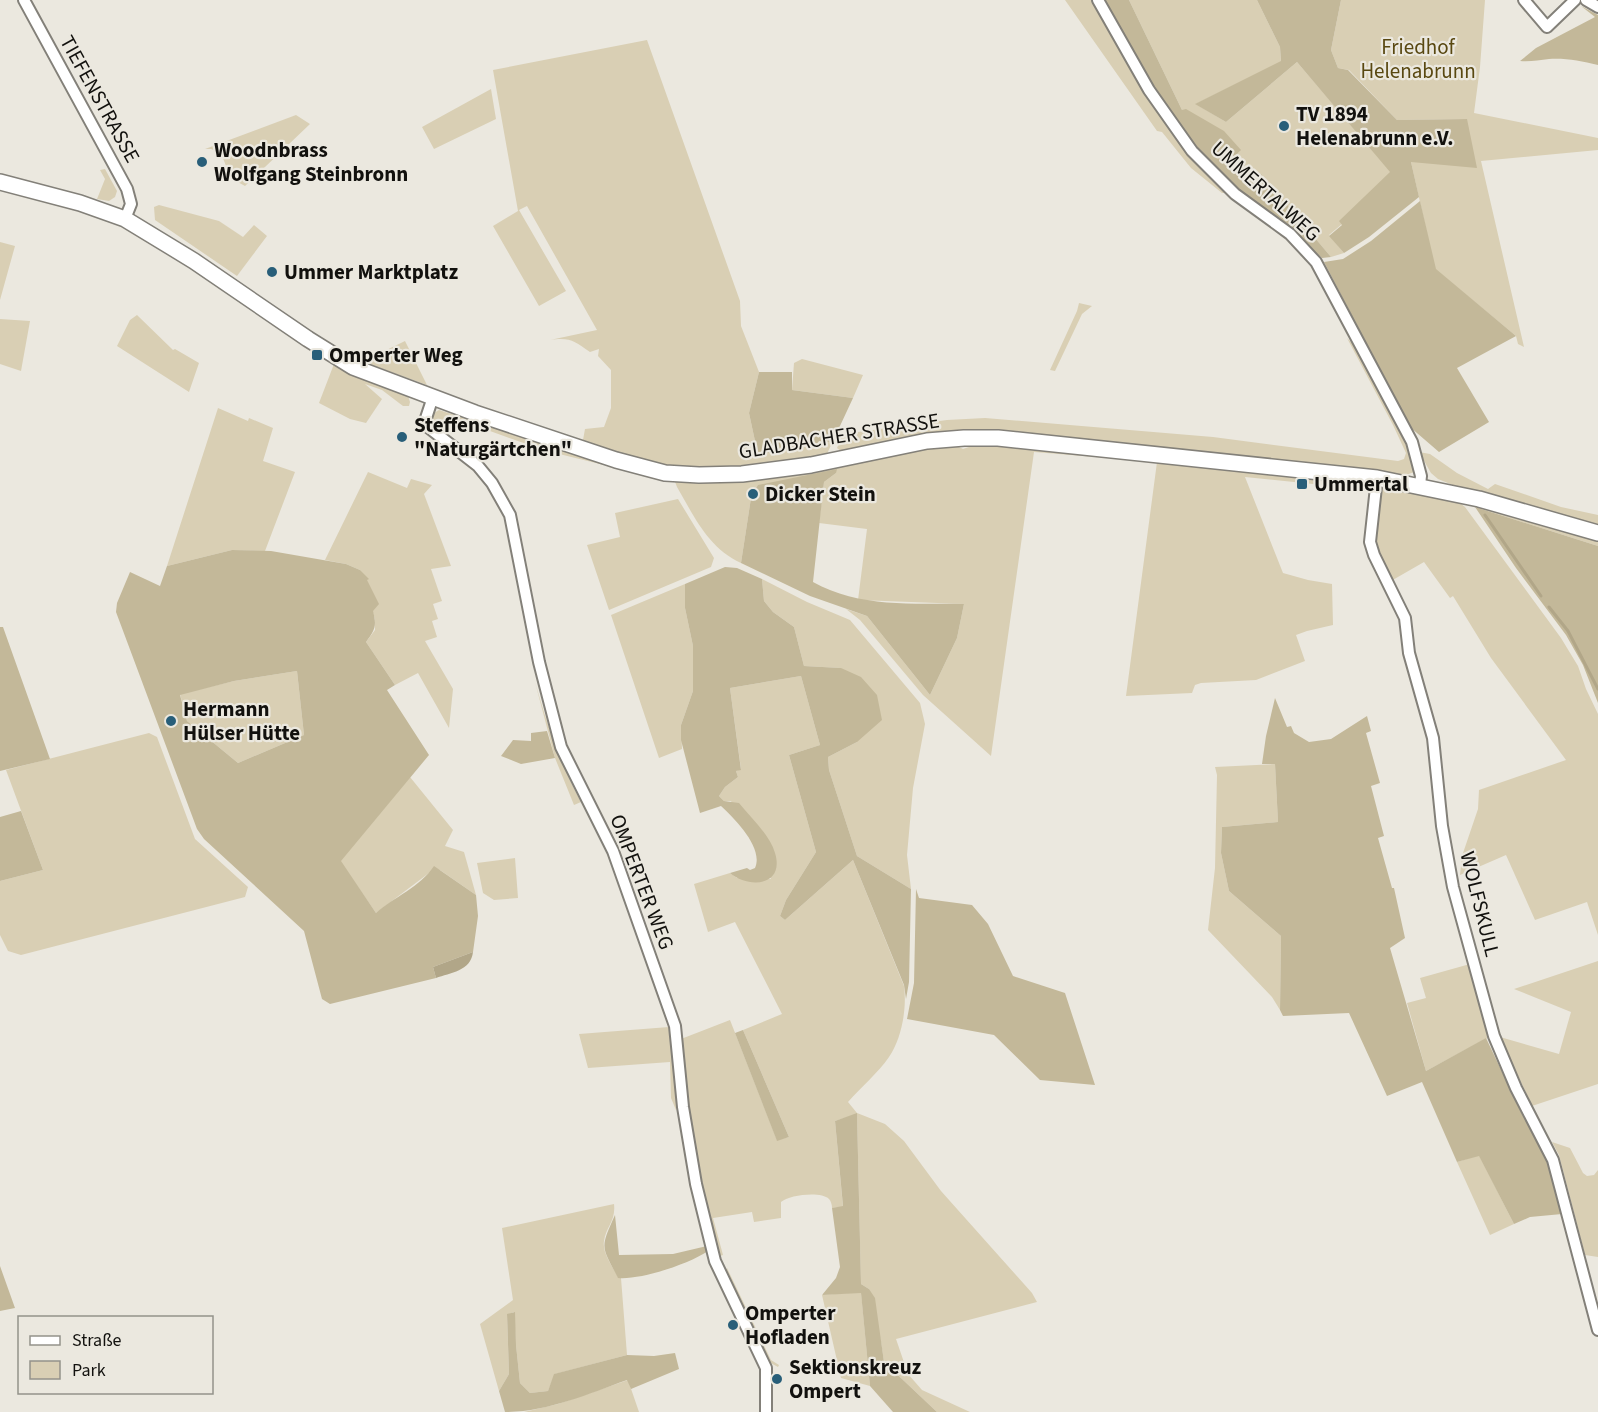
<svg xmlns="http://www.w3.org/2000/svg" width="1598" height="1412" viewBox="0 0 1598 1412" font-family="'Source Sans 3',sans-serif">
<rect width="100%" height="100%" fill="#ebe8df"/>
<path fill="#d9cfb4" d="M1065,0h28l58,99 76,94h-5l-31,-25 -29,-36 -5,-1z
M1129,0h128l23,47 1,15 -85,42 30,18 71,-60 94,110 -51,49 2,3 -13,11 15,18 -13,4 -70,-82 -4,3 -21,-23 4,-4 -58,-41z
M1341,0h144l-5,67 -6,46 124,25v12l-117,11 43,186 -6,-3 -2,-8 -81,-67 -24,-107 56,-39v-4l-70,1 -48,-50 -11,-2 -7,-18z
M647,40l93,261 1,25 18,46 -10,41 9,42 75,-14 -8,17 -24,5 -109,7 -35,-4 -109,-32 2,-4 33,10 2,-11 19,-2 7,-19v-38l-13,-14 1,-7 -9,3c-16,-11 -20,-15 -40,-12l47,-10 -70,-124 -8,4 47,81 -27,15 -46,-80 25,-15 -25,-141z
M491,89l5,30 -62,30 -12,-22z
M296,115l14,9 -65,62 -22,-12 3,-8 -5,-13 -10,-4h-6z
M105,169l12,22 -2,6 -6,4 -12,-2 8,-20 -5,-9z
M159,205l60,16 24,16 11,-12 13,11 -30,40 -82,-56 -1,-13z
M0,242l15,4 -15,54z
M1079,303l13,3 -10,8 -27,57 -5,-1 27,-59z
M137,315l36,35 2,-1 24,14 -10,29 -72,-46 13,-26z
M0,319l30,2 -9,50 -21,-7z
M1347,338l7,7 58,110 2,17 -8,3 -373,-39 -190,17 -6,-5 6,-14 104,-14 38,-2 228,19 185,24 6,-2 2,-6 -13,-28z
M405,341l22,44 -55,-20 -6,-5z
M802,359l61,16 -10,23 -61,-8 2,-27z
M334,364l74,32 2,6 -1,4h-6l-21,-16 -17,-6 17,15 -16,24 -16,-4 -31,-16z
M218,408l30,13 1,-3 24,10 -10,33 32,11 -30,79 -33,-1 -65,16z
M439,410l148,48 74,21 -118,-29 -89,-32 -11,15 -11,-10c0,-7 1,-10 7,-13z
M959,443v4l4,2 15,-5 186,16 2,3 202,21 2,6 -125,-13 38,96 25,7 24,4 1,41 -26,6 -11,4 9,26 -49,19 -55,3 -6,2 -3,8 -66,3 31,-234 -123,-10 -43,304 -68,-61 -63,-75 -14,-11 21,7 63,79 27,-57 7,-34 -106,-4 9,-71 -48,-6 5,-41 12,-9 -85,25 -10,65c-33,-15 -47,-47 -64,-76l-3,-8z
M1419,452l11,2 27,19 31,16 7,-5 66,23 37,8v12l-133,-37 -27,-11 -7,-6z
M368,472l39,16 4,-9 21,6 -8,9 27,72 -20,3 11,32 -9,3 5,15 -6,2 5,16 -12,4 28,48 -4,39 -31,-55 -23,12 -29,-43 9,-12v-11l-15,-49 -14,-6 -21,-4z
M1385,485l70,14 10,8 96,131 17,28 8,23 12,25v221l-11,-33 -52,18 -29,-65 -46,20 2,-19 16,-47 1,-19 87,-30 -75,-102 -38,-62 -3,2 -26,-36 -33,19 -17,-35 5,-55z
M678,499l36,59 -3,9 -102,43 -22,-65 33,-8 -5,-24z
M1486,506l112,36v4l-123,-39z
M762,579l45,23 43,18 70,83 5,21 -12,64 -6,67 4,34 -54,-33 -28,-86 -1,-13 29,-15 -16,-74 -37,-2 -10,-39 -21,-15 -9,-11z
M685,584v24l8,38v45l-12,34 1,24 -23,9 -48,-143z
M297,671l7,64 -66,28 -51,-42 -7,-27 54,-13z
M801,676l19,69 -31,10 27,97 -30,48 -6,16 5,4 68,-60 51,126c3,22 -2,52 -15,71 -11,16 -28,30 -41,45l9,11 28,11 19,17 37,50 91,102 5,9 -141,37 12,35 14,16 48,22h-33l-53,-50 -3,-20 -12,-53 -8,-5 -4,-170 -22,7 8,86 -11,1c0,-3 -1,-7 -3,-9 -8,-8 -40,-4 -48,3v16l-27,4 -2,-10 -39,6 10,37 -3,1 -20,-72 -13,-76 -6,-69 49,-19 47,120 12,-3 -46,-107 39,-16 -47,-92 -27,10 -14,-48 36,-11 7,5 34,1 -40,-78h-7l-5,-5 6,-9 13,-10 -2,-6 5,-2 -11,-81z
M535,682c12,42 25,81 46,120l-7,3 -19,-47z
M149,733l8,4 38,102 53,48 -3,10 -224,58 -13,-4 -8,-16v-54l43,-11 -37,-100z
M1275,764l3,58 -56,5 -1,26 8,38 52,45 -1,74 -8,-13 -64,-67 7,-62 2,-93 -2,-8z
M410,777l43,53 -8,16 19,6 12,43 -36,-25 -11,3 -53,40 -36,-52z
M515,858l3,40 -24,2 -11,-7 -6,-30z
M1598,961v123l-66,22 -32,-69 59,17 12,-42 -57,-23z
M1470,964l21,72 -65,35 -19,-68 19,-5 -6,-20z
M669,1027l8,56 -1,27 -5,-12 -1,-36 -82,6 -9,-34z
M1552,1142l18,6 13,25 4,3 7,-1 4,-5v87l-13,-2 -26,-100z
M1479,1155l35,69 -24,11 -33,-73z
M614,1204c2,17 -8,23 -10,37 -2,12 9,26 14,36l3,1 6,77 -72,19 -7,17 -18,2 -10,-10 -4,-38 -2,-33 -7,3 2,59 -10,17 -19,-67 33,-24 -11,-72z
M727,1268l44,92 8,5 -1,2 -9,-5 -44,-90z
M861,1292l9,94 -29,-8 -19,-83z
M628,1380l11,32h-115l34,-8z"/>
<path fill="#c3b899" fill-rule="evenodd" d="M1102,0h27l53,110 4,-1 38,22 17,19 -5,5 20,23 5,-4 70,83 -9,1c-12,-10 -23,-20 -35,-30 -21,-17 -44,-32 -64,-51 -50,-48 -88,-116 -121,-177z
M1257,0h84l-10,50 7,18 10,2 49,50 70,-1 10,49 -66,-6 8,35 -50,40 -25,16 -15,-17 13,-11 -3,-4 51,-49 -93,-110 -71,60 -31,-18 86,-43 -1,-14z
M1581,6l17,9v50c-17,-4 -32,-7 -49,-6 -10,1 -19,3 -29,2l16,-13 59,-31z
M1420,201l16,68 80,67 -59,32 32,54 -50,30 -29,-25 -86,-165 19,-3 28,-18z
M759,372h33v18l61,8 -20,43 -75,14 -9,-42z
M837,469l-1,4 -12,9 -11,100c46,26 100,21 151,22l-7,34 -27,57 -63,-79 -57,-20 -69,-33 10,-65 7,-13z
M1475,507l123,39v157l-15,-38 -17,-30 -50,-67z
M232,550l39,1 75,13 14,6 9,9 -2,1 12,24 -6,7c4,15 2,19 -7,31l29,43 -8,5 42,65 -88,106 35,52c18,-16 44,-26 58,-47l42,29 2,21 -5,36 -40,15 3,11 -106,26 -8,-5 -18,-68 -100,-92 -7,-10 -81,-217 1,-9 13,-31 30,14 7,-20zM297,671l7,64 -66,28 -51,-42 -7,-26 54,-14z
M725,567l12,1 25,11 2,22 9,11 21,15 10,39 37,2 20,9 16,18 5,25 -25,22 -29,15 1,13 28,86 54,33 -2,93 -3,17 -2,-14 -51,-125 -68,60 -5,-4 6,-16 30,-48 -27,-97 31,-10 -19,-69 -71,12 11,82 -5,1 2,6 -13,10 -6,9 5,5 15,2c12,15 31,32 36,50 10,33 -26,36 -45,20l17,-5 3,2 5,-2c9,-20 -20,-49 -34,-62l-21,7 -19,-73v-15l12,-34v-45l-8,-38v-24z
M0,627h3l47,132 -50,12z
M1275,698l12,29 4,-1 3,7 15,9 22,-3 36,-23 4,15 -5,2 14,50 -9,3 13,50 -6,2 14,50h2l11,50 -15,10 36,123 60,-33 35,74 27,47 14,55 -32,3 -16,7 -35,-68 -22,6 -35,-80 -35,14 -38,-83 -66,3 -3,-6 1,-74 -52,-45 -8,-38 1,-26 56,-5 -3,-58h-13l4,-28z
M547,731l8,27 -34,6 -20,-8 12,-16 18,1v-8z
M21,811l22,59 -43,11v-64z
M916,889l3,9 53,7 16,19 25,52 52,17 30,92 -55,-5 -46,-45 -87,-16 7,-36z
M743,1030l46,107 -12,4 -42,-108z
M857,1113l4,171 8,5 6,9 9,64 53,50h-44l-23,-26 -9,-93 -39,2 14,-17 4,-11 -8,-59 11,-2 -8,-85z
M615,1215l4,40 54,-1 34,-8 1,5c-19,13 -67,29 -90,27 -17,-33 -18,-29 -3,-63z
M0,1266l15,42 -15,3z
M515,1312l1,33 4,38 10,10 18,-2 6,-17 73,-19 27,1 21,-3 4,16 -48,20 -4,-9c-39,14 -80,32 -122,32l-6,-21 10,-17 -2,-60z"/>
<path fill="#b1a688" d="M473,952c-2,19 -23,21 -37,26l-3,-11z"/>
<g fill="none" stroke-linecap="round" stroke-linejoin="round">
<path stroke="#b1a688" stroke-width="3" d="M1485,515l56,81
M1549,607l19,24 30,58"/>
<defs>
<path id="street" d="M24,0l103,189 4,15 -6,15
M1098,0l51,90 43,61 43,43 55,40 26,28 96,180 9,34 -1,9
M1524,0l23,27 28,-27
M1586,0l12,7
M433,397l-9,27 54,42 14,17 18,32 29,147 22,85 52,104 62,175 8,81 13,77 19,77 51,107v44
M1377,478l-7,64 4,13 31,63 4,35 24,85 9,88 11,61 41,149 22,52 37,72 45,170"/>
<path id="secondary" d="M0,182l80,21 45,16 69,42 114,78 45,28 122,46 141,47 49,13 34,2 43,-1 69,-9 116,-24 37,-3h34l379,40 102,21 119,34"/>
</defs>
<use href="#street" stroke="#838079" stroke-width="14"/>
<use href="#secondary" stroke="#838079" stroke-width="18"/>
<use href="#street" stroke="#fff" stroke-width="10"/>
<use href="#secondary" stroke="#fff" stroke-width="15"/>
</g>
<g fill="#285e79" stroke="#ebe8df" stroke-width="2">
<circle cx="1284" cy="126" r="6"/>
<circle cx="202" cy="162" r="6"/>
<circle cx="272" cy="272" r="6"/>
<rect x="311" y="349" width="12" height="12" rx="3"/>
<circle cx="402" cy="437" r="6"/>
<rect x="1296" y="478" width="12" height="12" rx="3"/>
<circle cx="753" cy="494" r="6"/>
<circle cx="171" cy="721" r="6"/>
<circle cx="733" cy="1325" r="6"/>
<circle cx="777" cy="1379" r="6"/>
</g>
<g text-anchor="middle" stroke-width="4.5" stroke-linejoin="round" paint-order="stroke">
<g font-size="21" fill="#594811" stroke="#ebe8df">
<text x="1418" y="54">Friedhof<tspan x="1418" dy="24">Helenabrunn</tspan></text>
</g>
<g font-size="21" fill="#12110e" stroke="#ebe8df">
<text transform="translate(100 99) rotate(61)" y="7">TIEFENSTRASSE</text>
<text transform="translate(1266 191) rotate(42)" y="7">UMMERTALWEG</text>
<text transform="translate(839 436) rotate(-9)" y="7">GLADBACHER STRASSE</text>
<text transform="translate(642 882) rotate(69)" y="7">OMPERTER WEG</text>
<text transform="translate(1480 904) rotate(76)" y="7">WOLFSKULL</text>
</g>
<g font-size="21" font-weight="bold" fill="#12110e" stroke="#ebe8df" text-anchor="start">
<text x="1296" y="121">TV 1894<tspan x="1296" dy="24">Helenabrunn e.V.</tspan></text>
<text x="214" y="157">Woodnbrass<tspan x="214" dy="24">Wolfgang Steinbronn</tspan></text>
<text x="284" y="279">Ummer Marktplatz</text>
<text x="329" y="362">Omperter Weg</text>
<text x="414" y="432">Steffens<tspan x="414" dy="24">"Naturgärtchen"</tspan></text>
<text x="1314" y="491">Ummertal</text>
<text x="765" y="501">Dicker Stein</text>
<text x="183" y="716">Hermann<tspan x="183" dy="24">Hülser Hütte</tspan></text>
<text x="745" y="1320">Omperter<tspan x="745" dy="24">Hofladen</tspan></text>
<text x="789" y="1374">Sektionskreuz<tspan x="789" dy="24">Ompert</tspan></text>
</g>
</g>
<rect x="18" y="1316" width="195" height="78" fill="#ebe8df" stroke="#94928b" stroke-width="1.5"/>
<rect x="30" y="1336" width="30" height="9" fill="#ffffff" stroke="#94928b" stroke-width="1.5"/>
<text x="72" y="1346" font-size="18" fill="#12110e">Straße</text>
<rect x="30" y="1361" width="30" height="18" fill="#d9cfb4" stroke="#94928b" stroke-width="1.5"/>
<text x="72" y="1376" font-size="18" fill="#12110e">Park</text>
</svg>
